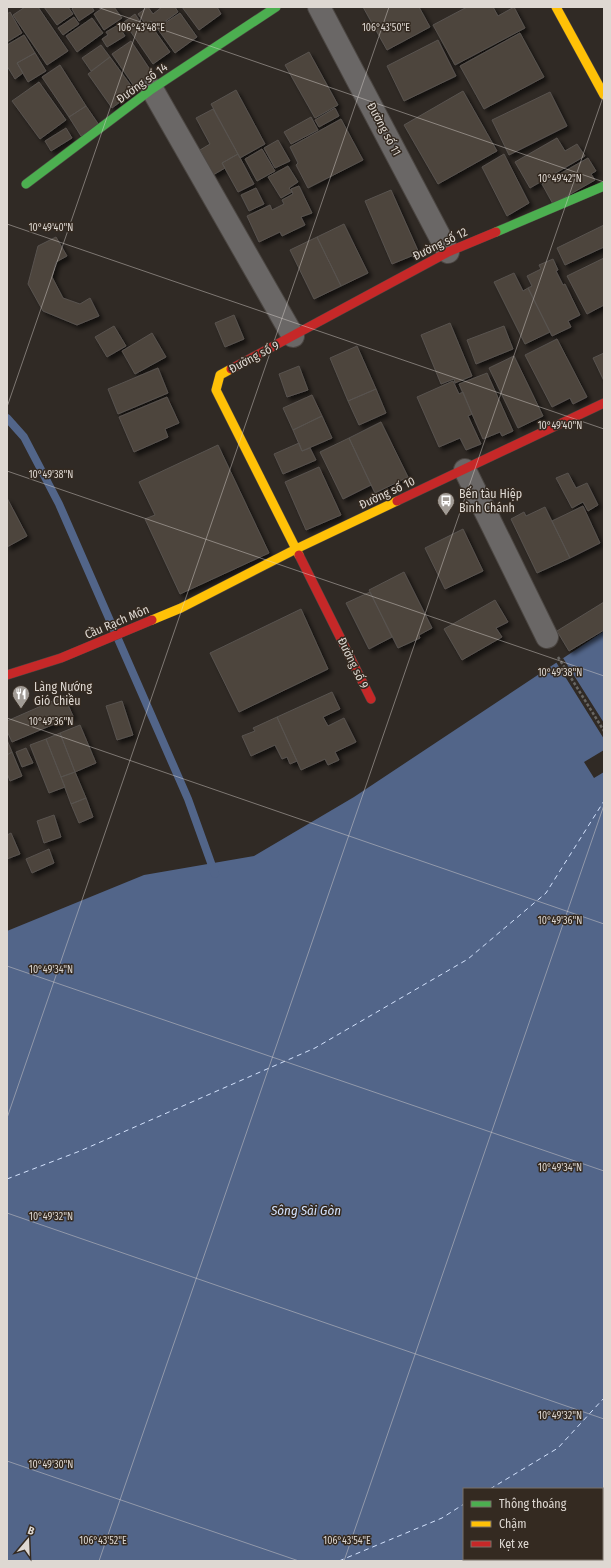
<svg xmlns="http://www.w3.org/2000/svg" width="611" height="1568" viewBox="0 0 611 1568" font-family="'Fira Sans Condensed',sans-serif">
<defs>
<filter id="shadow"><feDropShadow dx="3.5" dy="3.5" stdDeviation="2" flood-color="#0009"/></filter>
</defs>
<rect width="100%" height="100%" fill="#302a25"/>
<path fill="#526589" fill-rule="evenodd" d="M604,631v930h-597v-630l137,-56 110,-19 100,-59zM464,1489h138v70h-138z"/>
<path fill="#302a25" d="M563,658l41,65v16l-48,-77z
M604,750v22l-10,6 -10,-16z"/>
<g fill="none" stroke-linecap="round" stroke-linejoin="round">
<path stroke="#526589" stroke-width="8" d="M7,418l17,19 35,67 129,295 27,75"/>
<path stroke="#d3e2fd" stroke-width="1" stroke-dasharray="5 4" stroke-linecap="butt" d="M7,1179l73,-28 235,-103 153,-89 78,-66 58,-92
M490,1489l68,-41 46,-50
M339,1561l103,-43 22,-14"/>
</g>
<path fill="#4e453d" stroke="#58534f" filter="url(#shadow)" d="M25,7h13l30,44 -21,14 -34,-50z
M44,7h24l5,7 -16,11z
M74,7h18l2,4 -15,10 -7,-12z
M104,7h10l8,11 -18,12 -10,-16z
M148,7l5,7 9,-7h13l3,5 -22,16 -5,-7 -5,4 -8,-11z
M182,7h35l4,7 -22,16z
M363,7h56l11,20 -43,23z
M467,7h26l5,9 16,-9 11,21 -70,37 -22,-40z
M10,12l12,21 -15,9v-28z
M180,13l17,24 -22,16 -18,-25z
M135,14l10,15 5,-5 20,28 -17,12 -29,-42z
M74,17l5,7 -16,11 -5,-7z
M92,18l11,15 -26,19 -11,-16z
M118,25l7,11 -18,11 -5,-8 6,-4 -2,-3z
M520,33l24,44 -60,32 -24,-43z
M24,35l11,18 -18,10 6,10 -8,6 -8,-13v-21z
M438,40l18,36 -52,25 -17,-35z
M131,41l24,36 -19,12 -24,-35z
M101,45l9,12 -19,14 -9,-13z
M309,52l29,53 -23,13 -30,-53z
M35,53l11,18 -18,11 -11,-19z
M110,57l25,34 -23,17 -24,-34z
M60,65l26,41 -17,11 -27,-40z
M39,82l27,38 -26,19 -28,-38z
M236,90l29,54 -25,14 -29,-54z
M463,91l34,60 -59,33 -34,-59z
M550,92l17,34 -58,29 -17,-35z
M86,106l13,19 -18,11 -12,-19z
M335,108l4,8 -20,11 -4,-7z
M213,109l25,45 -16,9 3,5 -12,7 -13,-25 10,-6 -14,-26z
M311,117l7,13 -27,14 -7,-12z
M341,119l22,41 -55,28 -12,-23 2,-2 -8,-16z
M66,128l6,10 -21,13 -6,-10z
M557,138l8,13 12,-7 8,12 -55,32 -15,-26z
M278,140l12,21 -15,7 -11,-20z
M262,149l13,22 -18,10 -12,-22z
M238,154l16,30 -16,8 -16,-29z
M504,154l25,49 -22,13 -25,-49z
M588,158l8,13 -5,3 4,6 -42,24 -11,-20z
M288,166l10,16 -9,6 3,4 -11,6 -13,-21z
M299,186l13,27 -11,4 4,8 -23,11 -2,-4 -21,10 -12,-26 23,-11 2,5 12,-6 -2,-4 11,-6 -2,-5z
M256,188l8,16 -15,7 -8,-16z
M391,190l28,63 -27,11 -27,-63z
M344,224l24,49 -27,13 -24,-49z
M604,225v22l-39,18 -8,-17z
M56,237l11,19 -11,6 -4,15 11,21 17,6 10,-6 9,18 -22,9 -34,-14 -15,-27 10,-38z
M317,237l24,49 -27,13 -24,-49z
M604,258v47l-17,9 -20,-38z
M553,259l5,11 -2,1 7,14 2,-1 15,31 -12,6 3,6 -19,9 -24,-48 4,-2 -5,-10 14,-7 -2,-4z
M514,273l9,18 5,-3 22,44 -25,12 -31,-62z
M234,315l10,24 -19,8 -10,-24z
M450,323l22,53 -17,7 -1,-4 -13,5 -20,-49z
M114,326l12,20 -19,11 -12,-20z
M504,326l9,23 -37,15 -9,-24z
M152,333l14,24 -31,17 -13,-23z
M557,339l30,58 -14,7 -3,-6 -18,9 -27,-52z
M357,346l19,43 -28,12 -18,-43z
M604,353v28l-11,-23z
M514,356l29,60 -25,12 -29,-60z
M299,366l9,24 -21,7 -8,-23z
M158,368l10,25 -50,21 -10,-25z
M487,373l26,58 -11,5 -2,-4 -17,7 -24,-55z
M453,381l6,13 4,-2 9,22 -4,2 13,28 -15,6 -6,-12 -21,9 -22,-50z
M376,389l10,24 -27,12 -11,-24z
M312,395l10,21 -29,14 -10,-22z
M167,397l12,26 -14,6 3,8 -34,15 -15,-35z
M322,416l10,22 -30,13 -9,-21z
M381,422l27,55 -33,16 -26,-55z
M349,438l22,47 -28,14 -23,-47z
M299,443l3,8 8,-3 6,12 -33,14 -9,-20z
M218,445l51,108 -89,41 -35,-75 10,-4 -16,-33z
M319,467l22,48 -35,15 -21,-48z
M568,473l8,15 11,-5 11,22 -10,6 -5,-9 -11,6 -16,-30z
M7,498l20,38 -20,11z
M583,506l17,37 -30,15 -18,-37z
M545,507l25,51 -33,15 -26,-54 13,-7 2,4z
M463,529l20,42 -38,18 -20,-41z
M404,572l28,56 -13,7 1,3 -22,10 -29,-58z
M370,592l22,45 -23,12 -23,-46z
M495,600l13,22 -12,6 6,9 -40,23 -18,-31z
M604,602v28l-35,21 -12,-20z
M301,609l27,60 -89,43 -29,-59z
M332,692l8,17 -17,8 5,9 16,-8 12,24 -21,10 4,8 -11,5 -3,-6 -24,11 -24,-53z
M64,696l9,20 -61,26 -5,-11v-10z
M122,701l11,34 -16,5 -11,-34z
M277,717l20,44 -7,3 -3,-7 -5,2 -7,-14 -24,11 -9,-20 13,-5 -2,-3z
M80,725l16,38 -21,9 -15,-39z
M60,733l15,39 -14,5 -15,-38z
M46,739l19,48 -16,6 -19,-48z
M7,740l5,12 -5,3z
M26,748l7,15 -11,4 -6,-15z
M12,752l10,24 -12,5 -3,-8v-18z
M75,772l11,26 -15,6 -10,-27z
M86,798l7,19 -14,6 -8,-19z
M54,815l7,22 -17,6 -7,-22z
M11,833l9,21 -13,5v-24z
M49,849l5,14 -22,10 -6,-14z"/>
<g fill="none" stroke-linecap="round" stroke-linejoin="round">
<defs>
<path id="street" d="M319,7l129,245
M152,89l141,247
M465,470l82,167"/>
<path id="fast" d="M26,184l126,-95 124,-82
M496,232l108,-46"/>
<path id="slow" d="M556,7l48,88
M231,369l-11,6 -4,15 83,165
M152,620l29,-12 115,-59 101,-48"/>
<path id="jam" d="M231,369l217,-117 48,-20
M397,501l207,-98
M299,555l72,144
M7,675l54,-17 91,-38"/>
</defs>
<use href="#street" stroke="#4b4642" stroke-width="24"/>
<use href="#fast" stroke="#4b4642" stroke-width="10"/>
<use href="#slow" stroke="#4b4642" stroke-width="10"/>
<use href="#jam" stroke="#4b4642" stroke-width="10"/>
<path stroke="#686663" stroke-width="2.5" stroke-dasharray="3 2" stroke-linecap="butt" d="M558,657l46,74"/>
<use href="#street" stroke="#6a6766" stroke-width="22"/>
<use href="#fast" stroke="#4caf50" stroke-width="9"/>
<use href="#slow" stroke="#ffc107" stroke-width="9"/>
<use href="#jam" stroke="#c62828" stroke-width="9"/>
</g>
<path fill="none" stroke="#ded8d2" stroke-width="1" stroke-opacity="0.45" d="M97,7l507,175M7,224l597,205M7,407l138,-400M7,471l597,205M7,718l597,206M7,966l597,205M7,1118l382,-1111M7,1213l597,206M7,1461l292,100M602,1521l2,-6M99,1561l505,-1467M344,1561l260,-756M588,1561l1,-2"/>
<defs>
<symbol id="bus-pin" viewBox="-11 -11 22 30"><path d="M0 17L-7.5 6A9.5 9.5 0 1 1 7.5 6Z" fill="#a19b95" stroke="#342a21"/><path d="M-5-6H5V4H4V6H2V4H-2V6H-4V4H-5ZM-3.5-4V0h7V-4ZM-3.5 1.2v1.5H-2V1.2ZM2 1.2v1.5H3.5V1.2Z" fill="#fff"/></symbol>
<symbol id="restaurant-pin" viewBox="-11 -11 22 30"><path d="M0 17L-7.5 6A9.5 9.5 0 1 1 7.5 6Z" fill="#a19b95" stroke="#342a21"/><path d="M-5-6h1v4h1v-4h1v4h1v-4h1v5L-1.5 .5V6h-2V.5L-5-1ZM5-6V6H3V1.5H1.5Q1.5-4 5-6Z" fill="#fff"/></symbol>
</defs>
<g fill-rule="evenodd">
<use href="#bus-pin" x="436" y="491" width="20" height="27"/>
<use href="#restaurant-pin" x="11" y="684" width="20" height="27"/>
</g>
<g text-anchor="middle" stroke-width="3" stroke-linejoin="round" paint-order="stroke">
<g font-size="12" fill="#ded8d2" stroke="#342a21">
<text transform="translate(142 83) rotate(-36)" y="4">Đường số 14</text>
<text transform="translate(384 129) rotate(62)" y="4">Đường số 11</text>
<text transform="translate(440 244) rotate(-26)" y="4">Đường số 12</text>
<text transform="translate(254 357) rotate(-28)" y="4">Đường số 9</text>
<text transform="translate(387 493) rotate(-25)" y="4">Đường số 10</text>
<text transform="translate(117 622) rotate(-23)" y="4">Cầu Rạch Môn</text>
<text transform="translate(353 663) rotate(64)" y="4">Đường số 9</text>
</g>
<g font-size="12" fill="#ded8d2" stroke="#342a21" text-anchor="start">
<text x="459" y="498">Bến tàu Hiệp<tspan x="459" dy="14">Bình Chánh</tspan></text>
<text x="34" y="691">Làng Nướng<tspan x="34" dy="14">Gió Chiều</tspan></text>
</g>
<g font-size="13" font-style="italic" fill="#d3e2fd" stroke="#342a21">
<text x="306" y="1215">Sông Sài Gòn</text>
</g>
</g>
<g font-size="10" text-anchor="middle" fill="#ded8d2" stroke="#342a21" stroke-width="3" stroke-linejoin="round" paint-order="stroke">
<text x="386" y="31">106°43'50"E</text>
<text x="141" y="31">106°43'48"E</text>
<text x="560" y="182">10°49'42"N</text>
<text x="51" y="231">10°49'40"N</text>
<text x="560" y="429">10°49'40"N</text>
<text x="51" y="478">10°49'38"N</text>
<text x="560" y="676">10°49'38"N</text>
<text x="51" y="725">10°49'36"N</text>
<text x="560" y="924">10°49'36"N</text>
<text x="51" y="973">10°49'34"N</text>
<text x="560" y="1171">10°49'34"N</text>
<text x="51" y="1220">10°49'32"N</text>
<text x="560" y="1419">10°49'32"N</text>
<text x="51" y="1468">10°49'30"N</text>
<text x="103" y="1544">106°43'52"E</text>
<text x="347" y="1544">106°43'54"E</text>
</g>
<rect width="611" height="1568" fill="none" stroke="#ded8d2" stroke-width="16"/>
<rect x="463" y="1488" width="140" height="72" fill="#342a21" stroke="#787068"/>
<rect x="471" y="1501" width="20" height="6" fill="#4caf50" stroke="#787068"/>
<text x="499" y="1508" font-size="12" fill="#ded8d2">Thông thoáng</text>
<rect x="471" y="1521" width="20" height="6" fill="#ffc107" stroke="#787068"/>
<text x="499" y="1528" font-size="12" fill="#ded8d2">Chậm</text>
<rect x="471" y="1541" width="20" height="6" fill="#c62828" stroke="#787068"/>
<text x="499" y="1548" font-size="12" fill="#ded8d2">Kẹt xe</text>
<g transform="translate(28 1540) rotate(19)" stroke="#342a21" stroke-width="3" paint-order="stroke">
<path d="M0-3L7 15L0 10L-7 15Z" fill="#ded8d2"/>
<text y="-6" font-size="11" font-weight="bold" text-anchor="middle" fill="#ded8d2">B</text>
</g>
</svg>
